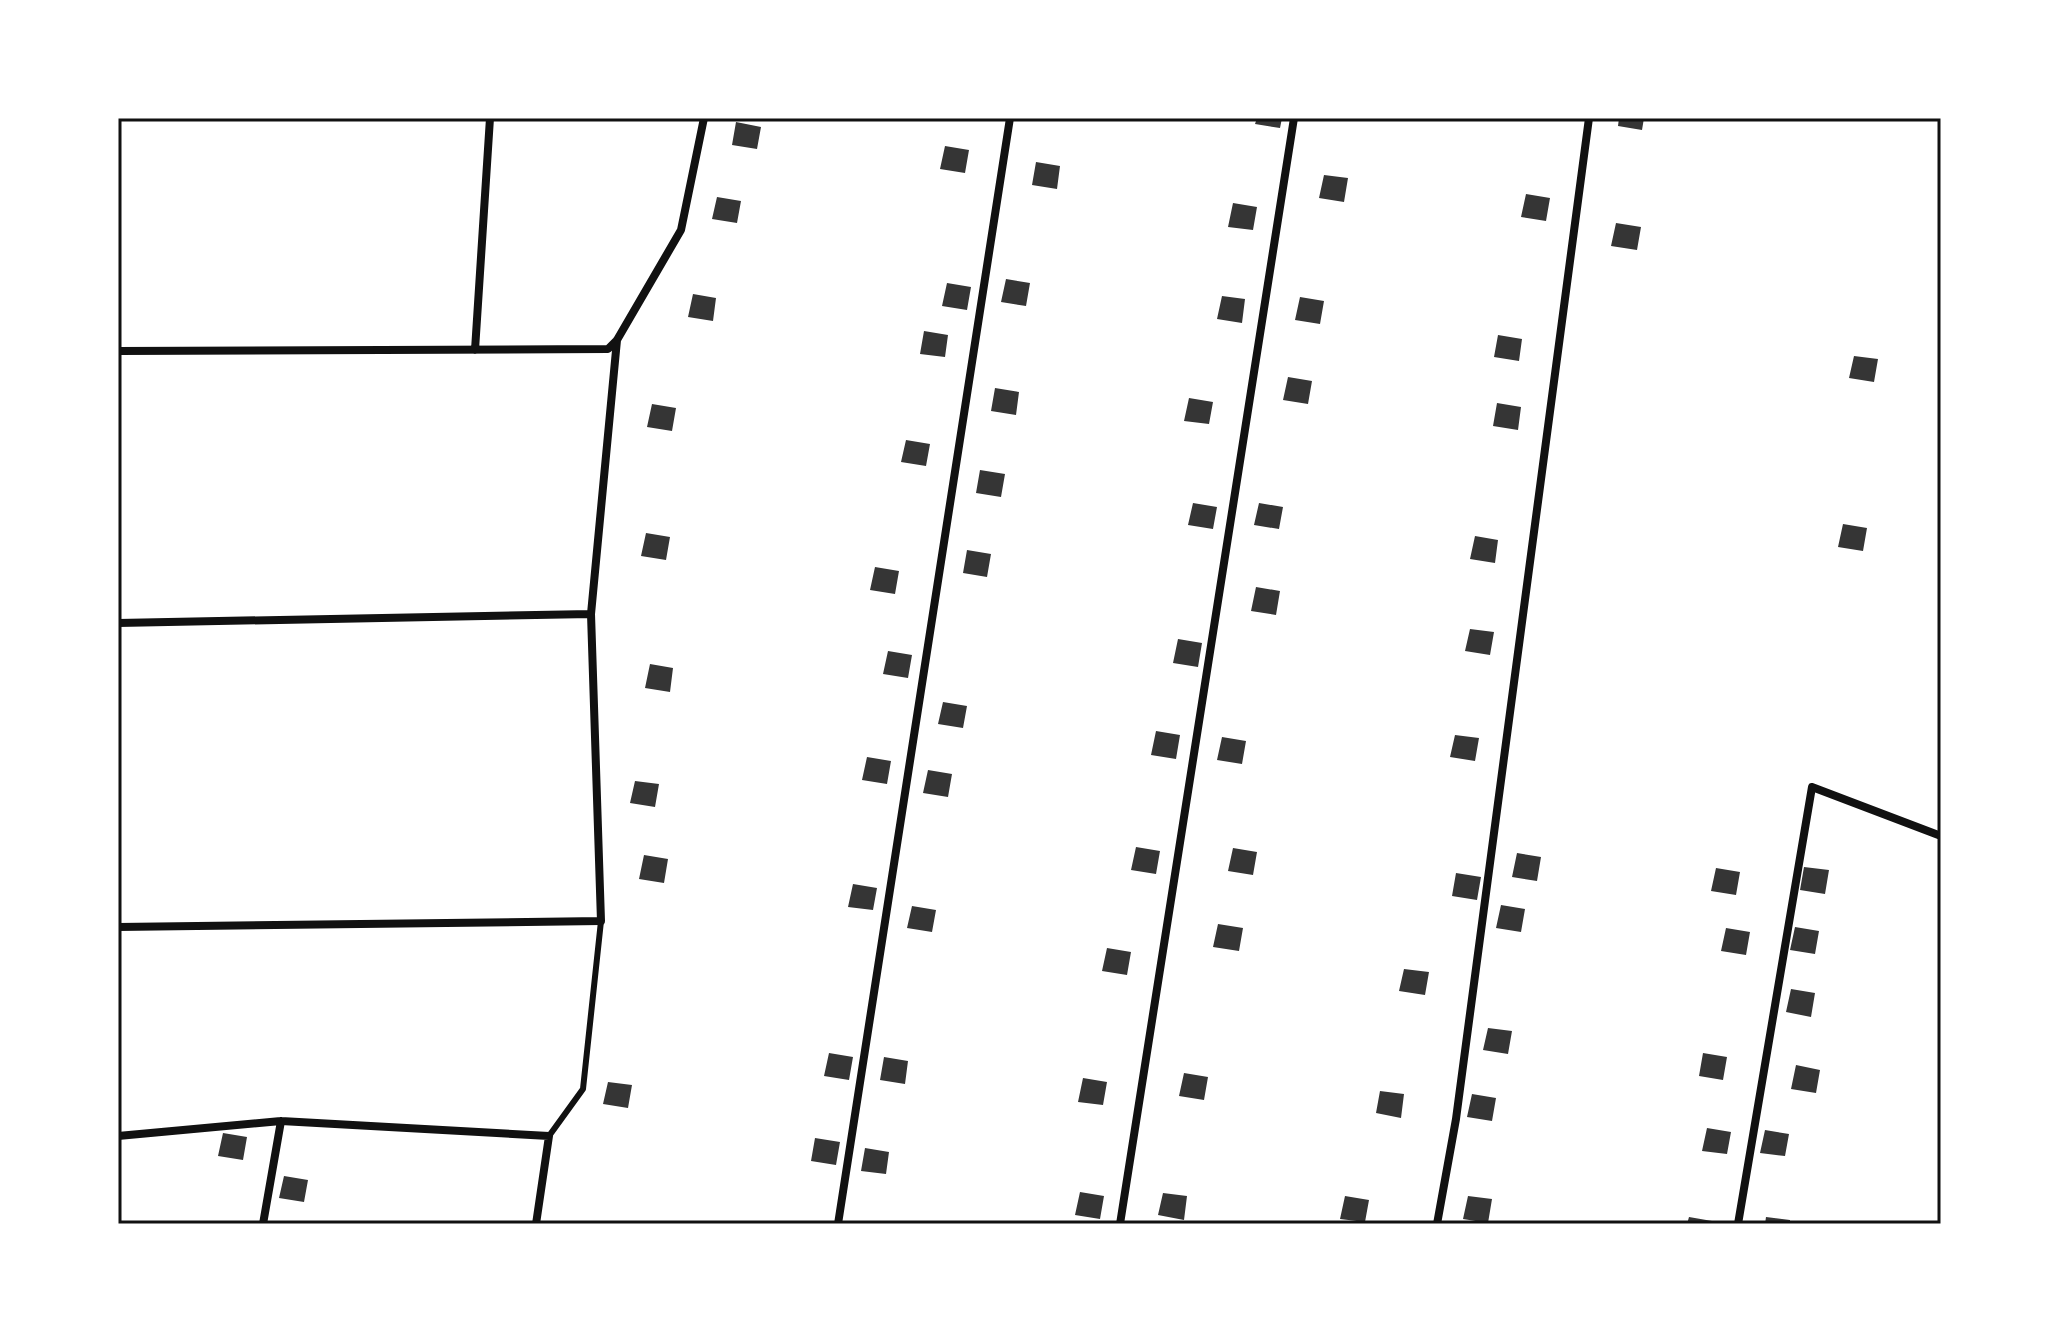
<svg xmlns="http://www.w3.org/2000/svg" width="2059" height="1342" viewBox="0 0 2059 1342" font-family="'DejaVu Sans',sans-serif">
<rect width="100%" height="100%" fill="#fff"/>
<path fill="#353535" d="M1257,118h25l-2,10 -25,-4z
M1619,118h25l-2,12 -24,-4z
M736,122l25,5 -4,22 -25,-4z
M945,146l24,4 -4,23 -25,-4z
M1036,162l24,4 -3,23 -25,-4z
M1324,175l24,3 -4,24 -25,-4z
M1526,194l24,4 -4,23 -25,-4z
M717,197l24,4 -4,22 -25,-4z
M1233,203l24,4 -4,23 -25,-3z
M1616,223l25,4 -4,23 -26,-4z
M1006,279l24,4 -4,23 -25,-4z
M947,283l24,4 -4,23 -25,-4z
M693,294l23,4 -3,23 -25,-4z
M1222,296l23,3 -3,24 -25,-4z
M1300,297l24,4 -4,23 -25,-4z
M924,331l24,4 -3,22 -25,-3z
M1498,335l24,4 -3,22 -25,-4z
M1854,356l24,3 -4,23 -25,-4z
M1288,377l24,4 -4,23 -25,-4z
M995,388l24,4 -3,23 -25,-4z
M1189,398l24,4 -4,22 -25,-3z
M1497,403l24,4 -3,23 -25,-4z
M652,404l24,4 -4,23 -25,-4z
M906,440l24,4 -4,22 -25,-4z
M980,470l25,4 -4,23 -25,-4z
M1193,503l24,4 -4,22 -25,-4z
M1259,503l24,4 -4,22 -25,-4z
M1843,524l24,4 -4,23 -25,-4z
M646,533l24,4 -4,23 -25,-4z
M1475,536l23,4 -3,23 -25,-4z
M967,550l24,4 -4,23 -24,-4z
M875,567l24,4 -4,23 -25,-4z
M1256,587l24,4 -4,24 -25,-4z
M1470,629l24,3 -4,23 -25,-4z
M1178,639l24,4 -4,24 -25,-4z
M888,651l24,4 -4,23 -25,-4z
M650,664l23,4 -3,24 -25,-4z
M943,702l24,4 -4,22 -25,-4z
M1156,731l24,4 -4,24 -25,-4z
M1455,735l24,3 -4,23 -25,-4z
M1222,737l24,4 -4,23 -25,-4z
M867,757l24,4 -4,23 -25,-4z
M928,770l24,4 -4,23 -25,-4z
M635,781l24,3 -4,23 -25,-4z
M1136,847l24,4 -4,23 -25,-4z
M1233,848l24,4 -4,23 -25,-4z
M1517,853l24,4 -4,24 -25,-4z
M644,855l24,4 -4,24 -25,-4z
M1804,867l25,3 -4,24 -25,-4z
M1716,868l24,4 -4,23 -25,-4z
M1456,873l25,4 -4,23 -25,-4z
M853,884l24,4 -4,22 -25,-3z
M1501,905l24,4 -4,23 -25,-4z
M912,906l24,4 -4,22 -25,-4z
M1218,924l25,4 -4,23 -26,-4z
M1795,927l24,4 -4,23 -25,-4z
M1726,928l24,4 -4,23 -25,-4z
M1107,948l24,4 -4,23 -25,-4z
M1404,969l25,3 -4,23 -26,-4z
M1791,989l24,4 -4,24 -25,-5z
M1488,1028l24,3 -4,23 -25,-4z
M829,1053l24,4 -4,23 -25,-4z
M1703,1053l24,4 -4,23 -24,-4z
M884,1057l24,4 -3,23 -25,-4z
M1796,1065l24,5 -4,23 -25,-4z
M1184,1073l24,4 -4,23 -25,-4z
M1083,1078l24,4 -4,23 -25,-3z
M608,1082l24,3 -4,23 -25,-4z
M1380,1091l24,3 -3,24 -25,-5z
M1472,1094l24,4 -4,23 -25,-4z
M1707,1128l24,4 -4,22 -25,-3z
M1765,1130l24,4 -4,22 -25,-3z
M223,1133l24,4 -4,23 -25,-4z
M815,1138l25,4 -4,23 -25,-4z
M865,1148l24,4 -3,22 -25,-3z
M284,1176l24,4 -4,22 -25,-4z
M1080,1192l24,4 -4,23 -25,-4z
M1163,1193l24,3 -3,24 -26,-5z
M1345,1196l24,4 -4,22 -25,-3z
M1468,1196l24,3 -4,24 -25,-4z
M1689,1217l23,4v3h-25z
M1766,1217l24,3v4h-25z"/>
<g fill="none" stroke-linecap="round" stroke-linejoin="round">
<path stroke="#111" stroke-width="6" d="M549,1136l34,-47 18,-168"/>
<path stroke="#111" stroke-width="8" d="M475,350l15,-232
M118,351l490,-2 9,-9 64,-110 23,-112
M118,623l473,-9 26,-274
M118,927l483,-6 -10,-307
M118,1136l163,-15 268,15 -13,88
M263,1224l18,-103
M838,1224l172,-1106
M1120,1224l174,-1106
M1437,1224l19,-105 133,-1001
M1738,1224l74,-437 129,49"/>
</g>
<rect width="2059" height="1342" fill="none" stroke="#ffffff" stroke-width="240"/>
<rect x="120" y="120" width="1819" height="1102" fill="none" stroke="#111" stroke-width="3"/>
</svg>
